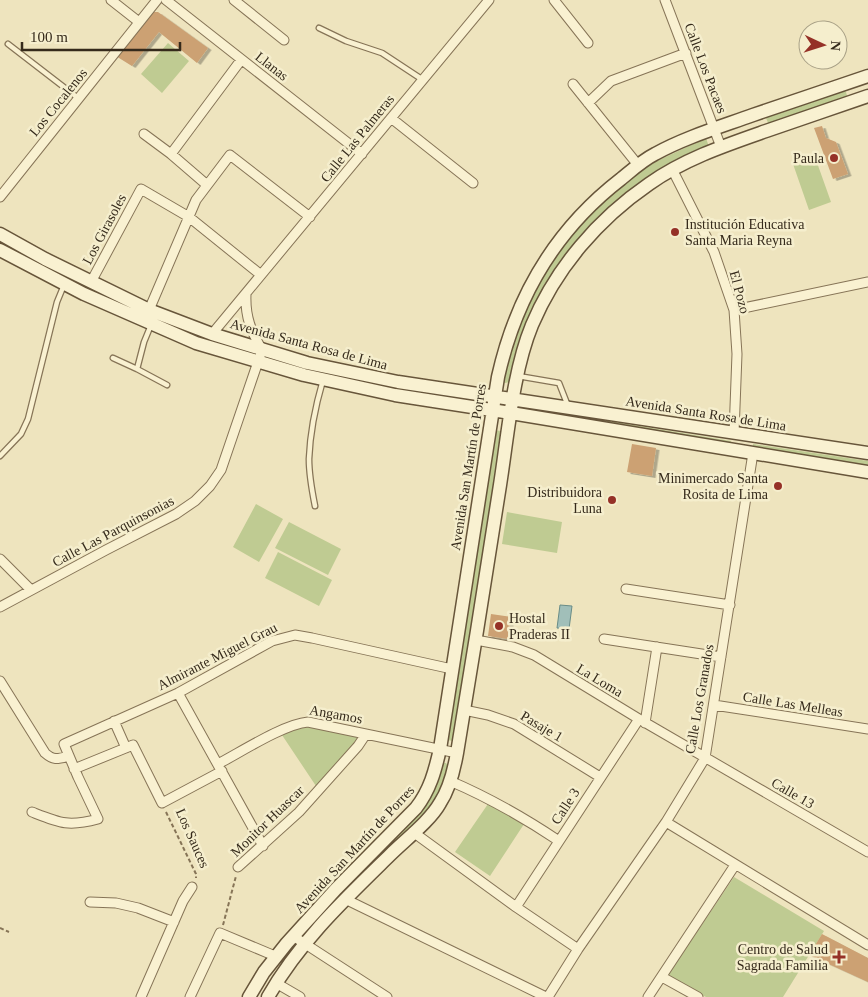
<svg xmlns="http://www.w3.org/2000/svg" width="868" height="997" viewBox="0 0 868 997" font-family="Georgia,serif">
<defs>
<filter id="shadow"><feDropShadow dx="3.5" dy="2" stdDeviation="0" flood-color="#0004"/></filter>
</defs>
<rect width="100%" height="100%" fill="#eee4be"/>
<path fill="#bfcb92" d="M168,43l21,18 -27,32 -21,-19z
M843,90l3,2 1,4 -1,3 -77,26 -3,-7 1,-2z
M706,138l3,9c-18,8 -38,16 -55,26 -51,31 -102,88 -125,143 -9,21 -14,43 -19,66l-5,1 -6,-2 11,-41 44,-86 43,-48 35,-30 25,-15z
M815,157l16,45 -22,8 -16,-46z
M529,408l202,33 -1,4 -201,-32z
M492,430l10,1 -49,310 -6,-1z
M753,444l115,17v6l-115,-19z
M256,504l27,15 -24,43 -26,-15z
M507,512l55,10 -5,31 -55,-9z
M289,522l52,27 -13,26 -53,-27z
M278,552l54,28 -13,26 -54,-28z
M309,725l46,10 2,3v4l-41,44 -34,-51 15,-7z
M442,763h4l2,3 -9,29 -8,11 -124,126h-3l-1,-2 121,-124 10,-15z
M490,801l36,20 -36,55 -35,-24z
M734,877l90,54 -41,66h-77l-40,-19z"/>
<path fill="#a1bfb9" stroke="#698c87" d="M560,605l12,1 -3,23 -12,-1z"/>
<path fill="#cca173" filter="url(#shadow)" d="M153,12h5l50,36 -11,15 -38,-31 -27,34 -16,-10z
M822,126l4,12 10,4 12,32 -15,5 -19,-51z
M632,444l24,4 -4,28 -25,-4z
M491,614l20,3 -3,22 -20,-3z
M822,934l46,24v24l-59,-27z"/>
<g fill="none" stroke-linecap="round" stroke-linejoin="round">
<defs>
<path id="lane" d="M319,28l27,13 36,12 41,27
M8,44l70,54
M151,325l-7,17 -7,27 30,16
M113,358l24,11
M518,376l41,7 9,23
M0,456l21,-22 7,-15 29,-117 7,-17
M315,506c-3,-15 -6,-31 -6,-47 1,-25 7,-55 14,-79"/>
<path id="street" d="M111,0l28,22
M166,0l196,154
M234,0l50,40
M554,0l34,43
M665,0l56,147
M573,84l65,81
M588,103l23,-22 75,-28
M391,118l82,65
M144,134l27,20 36,31
M171,154l70,-94
M672,169l42,83 20,58 3,44 -3,79
M0,197l157,-197
M91,282l50,-93 48,28 72,58
M149,310l47,-110 34,-45 80,62
M734,310l134,-28
M212,334l277,-334
M0,559l31,31
M626,589l104,16
M0,607l106,-57 70,-36 19,-13 15,-15 11,-16 41,-120c-11,-19 -17,-33 -16,-56
M604,639l117,18
M476,640l37,7 21,8 105,64 229,133
M0,681l45,72c9,8 13,6 24,3
M178,693l85,153
M714,705l154,24
M464,710l24,5 26,9 86,53
M114,721l12,27
M645,723l12,-76
M218,764c23,-12 66,-40 90,-42l149,31
M74,769l59,-24 29,58 60,-32
M450,781c40,17 73,36 109,60
M32,812c28,11 36,15 66,7l-20,-42 -14,-33 114,-51 94,-52 23,-6 17,3 140,31
M666,822l202,123
M413,832l103,75 62,42
M238,867l61,-55 59,-66 8,-12
M345,899l201,98
M90,902l26,1 22,5 36,14
M516,907l123,-188
M293,936l94,61
M662,977l36,20
M276,983l24,14
M141,997l42,-96 9,-14
M190,997l30,-64 55,23
M548,997l30,-48 88,-127 39,-64 48,-305
M648,997l87,-132"/>
<path id="secondary" d="M0,234l45,25 104,51 63,24 95,29 91,19 470,71
M0,250l84,44 112,49 108,32 91,20 116,18 357,59
M249,997l15,-25 23,-29 49,-54 80,-81c14,-18 19,-37 24,-59l58,-372c18,-81 57,-147 123,-198 11,-9 22,-19 34,-25 31,-17 65,-27 98,-39 38,-13 77,-26 115,-39
M268,997c31,-55 77,-98 122,-142 15,-15 40,-34 50,-52 10,-15 14,-33 17,-50 15,-89 29,-179 43,-268 8,-51 13,-114 32,-160 24,-57 66,-106 117,-141 35,-25 77,-39 117,-53 34,-12 68,-23 102,-35"/>
</defs>
<use href="#lane" stroke="#867457" stroke-width="7"/>
<use href="#street" stroke="#867457" stroke-width="11"/>
<use href="#secondary" stroke="#67553a" stroke-width="15"/>
<path stroke="#867457" stroke-width="2" stroke-dasharray="4 2.5" stroke-linecap="butt" d="M166,812l30,62v4
M223,925l13,-49
M0,928l9,4"/>
<use href="#lane" stroke="#f9f1d1" stroke-width="4.5"/>
<use href="#street" stroke="#f9f1d1" stroke-width="9"/>
<use href="#secondary" stroke="#f9f1d1" stroke-width="12"/>
</g>
<g fill="#953127" stroke="#f5eecd" stroke-width="2">
<circle cx="834" cy="158" r="5"/>
<circle cx="675" cy="232" r="5"/>
<circle cx="778" cy="486" r="5"/>
<circle cx="612" cy="500" r="5"/>
<circle cx="499" cy="626" r="5"/>
<path d="M836.5 949.5h5v5h5v5h-5v5h-5v-5h-5v-5h5z"/>
</g>
<g text-anchor="middle" stroke-width="5" stroke-linejoin="round" paint-order="stroke">
<g font-size="14" fill="#352a1b" stroke="#f5eecd">
<text transform="translate(272 66) rotate(38)" y="5">Llanas</text>
<text transform="translate(706 68) rotate(69)" y="5">Calle Los Pacaes</text>
<text transform="translate(58 102) rotate(-51)" y="5">Los Cocalenos</text>
<text transform="translate(357 138) rotate(-51)" y="5">Calle Las Palmeras</text>
<text transform="translate(104 229) rotate(-62)" y="5">Los Girasoles</text>
<text transform="translate(740 292) rotate(75)" y="5">El Pozo</text>
<text transform="translate(309 344) rotate(15)" y="5">Avenida Santa Rosa de Lima</text>
<text transform="translate(706 413) rotate(9)" y="5">Avenida Santa Rosa de Lima</text>
<text transform="translate(468 467) rotate(-81)" y="5">Avenida San Martín de Porres</text>
<text transform="translate(113 531) rotate(-28)" y="5">Calle Las Parquinsonias</text>
<text transform="translate(217 656) rotate(-27)" y="5">Almirante Miguel Grau</text>
<text transform="translate(600 680) rotate(31)" y="5">La Loma</text>
<text transform="translate(699 699) rotate(-80)" y="5">Calle Los Granados</text>
<text transform="translate(793 704) rotate(9)" y="5">Calle Las Melleas</text>
<text transform="translate(336 714) rotate(10)" y="5">Angamos</text>
<text transform="translate(542 726) rotate(31)" y="5">Pasaje 1</text>
<text transform="translate(793 793) rotate(30)" y="5">Calle 13</text>
<text transform="translate(565 806) rotate(-57)" y="5">Calle 3</text>
<text transform="translate(267 821) rotate(-44)" y="5">Monitor Huascar</text>
<text transform="translate(193 838) rotate(66)" y="5">Los Sauces</text>
<text transform="translate(354 849) rotate(-47)" y="5">Avenida San Martín de Porres</text>
</g>
<g font-size="14" fill="#352a1b" stroke="#f5eecd" text-anchor="end">
<text x="824" y="163">Paula</text>
<text x="685" y="229" text-anchor="start">Institución Educativa<tspan x="685" dy="16">Santa Maria Reyna</tspan></text>
<text x="768" y="483">Minimercado Santa<tspan x="768" dy="16">Rosita de Lima</tspan></text>
<text x="602" y="497">Distribuidora<tspan x="602" dy="16">Luna</tspan></text>
<text x="509" y="623" text-anchor="start">Hostal<tspan x="509" dy="16">Praderas II</tspan></text>
<text x="828" y="954">Centro de Salud<tspan x="828" dy="16">Sagrada Familia</tspan></text>
</g>
</g>
<g transform="translate(823 45) rotate(94)"><circle r="24" fill="#f5eecd" stroke="#a8a086"/>
<path d="M0-4L9 19L0 12L-9 19Z" fill="#953127"/>
<text y="-8" font-size="14" font-weight="bold" text-anchor="middle" fill="#352a1b">N</text>
</g>
<path d="M22 42v8h158v-8" fill="none" stroke="#352a1b" stroke-width="2.5"/>
<text x="30" y="42" font-size="15" fill="#352a1b" stroke="#f5eecd" stroke-width="4" paint-order="stroke">100 m</text>
</svg>
